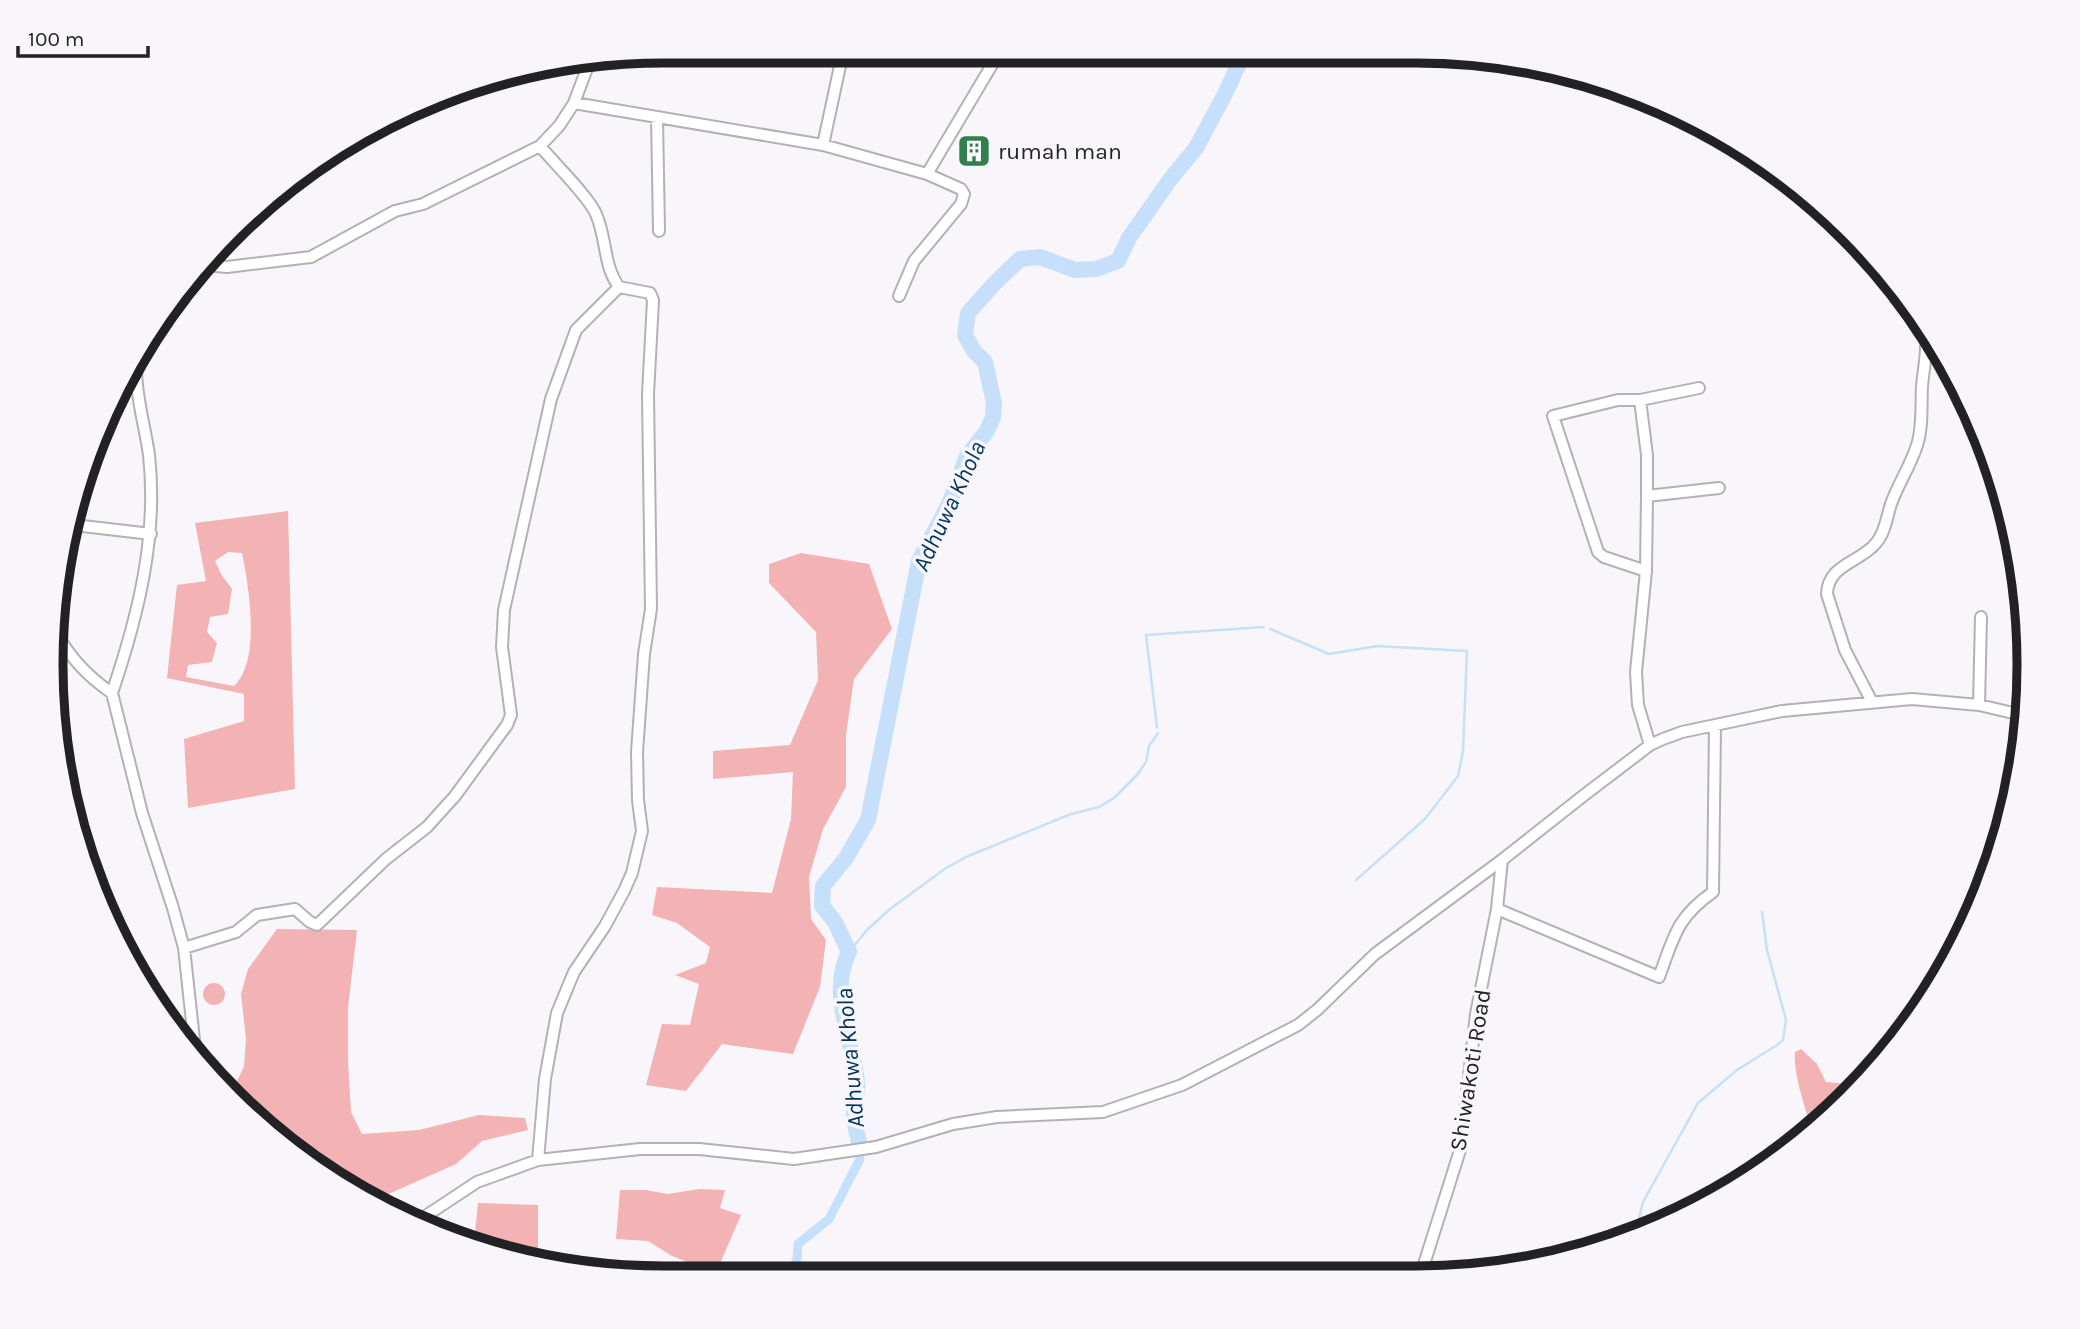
<svg xmlns="http://www.w3.org/2000/svg" width="2080" height="1329" viewBox="0 0 2080 1329" font-family="Karla,sans-serif">
<rect width="100%" height="100%" fill="#f8f6fa"/>
<path fill="#f3b2b4" fill-rule="evenodd" d="M288,511l7,278 -107,19 -4,-69 60,-18v-27l-77,-16 10,-93 29,-4 -11,-58zM228,552l14,1c7,34 19,108 -8,133l-48,-9 2,-12 24,-3 5,-19 -10,-11 3,-15 18,-3 4,-25 -11,-15 -6,-13z
M801,553l68,11 23,65 -38,50 -8,56v52l-23,42 -14,48 2,42 15,21 -6,47 -27,67 -71,-10 -36,47 -40,-6 16,-61 28,1 9,-41 -24,-9 31,-12 4,-16 -33,-24 -25,-8 5,-28 115,6 19,-74 2,-47 -80,7v-28l77,-6 28,-65 -2,-48 -47,-49v-19z
M277,929l80,1 -9,78v53l3,51 11,22 57,-4 60,-15 46,3 3,12 -46,11 -26,23 -81,36 -84,-49 -58,-61 11,-24 2,-27 -5,-45 7,-25z
M203 994a11 11 0 1 1 22 0a11 11 0 1 1-22 0Z
M1801,1049l16,15 9,18 22,2 5,4 -41,41c-7,-21 -19,-56 -17,-77z
M700,1189l25,1 -5,18 21,7 -25,58 -44,-17 -24,-15 -32,-2 4,-49h26l21,4z
M478,1203l60,2v56l-64,-18z"/>
<g fill="none" stroke-linecap="round" stroke-linejoin="round">
<path stroke="#c6e0fb" stroke-width="2.5" d="M1270,629l59,25 48,-8 90,5 -4,100 -5,25 -33,43 -69,61
M1157,727l-11,-92 118,-8
M849,952l18,-22 23,-21 56,-41 20,-11 105,-43 28,-7 15,-9 23,-23 9,-13 3,-16 9,-13
M1635,1235l8,-33 55,-99 39,-33 40,-25 6,-5 3,-20 -19,-70 -5,-38"/>
<path stroke="#c6e0fb" stroke-width="9" d="M790,1274l7,-15 1,-15 31,-25 31,-60"/>
<path stroke="#c6e0fb" stroke-width="16" d="M859,1142c-2,-9 -5,-18 -5,-27 0,-11 5,-22 3,-33 -4,-43 -29,-88 -8,-130l-14,-30 -13,-16 1,-20 23,-28 22,-38 51,-259 30,-57 18,-48 20,-25 6,-14 1,-14 -9,-41 -11,-11 -9,-16 3,-22 25,-28 27,-26 20,-2 35,13 21,-1 22,-8 11,-23 40,-57 27,-33 30,-56 14,-31 5,-7"/>
<defs>
<path id="minor" d="M589,63l-15,40 249,42 104,29 34,15 3,5 -3,10 -47,57 -15,35
M657,118l2,113
M823,145l20,-93
M927,174l72,-121
M205,265l22,2 84,-10 84,-46 28,-7 117,-58 19,-20 15,-23
M1640,400h-22l-65,16 45,136 6,5 42,14
M1647,496v-41l-7,-55 59,-12
M74,525l77,9
M56,632c14,26 32,45 56,61l30,120 31,95 11,40 11,101
M112,693c26,-77 46,-156 37,-238 -4,-29 -13,-57 -13,-86
M1872,702l-27,-52 -18,-56c1,-30 33,-31 49,-51 9,-10 11,-27 15,-39 7,-20 20,-39 26,-59 6,-18 4,-40 5,-59 2,-20 6,-38 4,-58
M1979,705l2,-88
M1650,745l-12,-40 -2,-33 10,-101 1,-75 72,-8
M1497,909l162,68c15,-40 17,-59 54,-85l2,-167
M184,948l52,-16 21,-17 38,-6 15,13 7,3 69,-66 41,-32 28,-31 52,-71 4,-10 -9,-68 2,-37 47,-211 25,-69 43,-43
M538,1160l7,-81 12,-66 17,-41 31,-46 19,-35 8,-18 10,-42 -4,-31 -1,-48 7,-98 7,-45 -3,-215 5,-94 -3,-7 -31,-6c-16,-22 -12,-48 -23,-73 -7,-17 -43,-52 -56,-68
M415,1223l62,-41 61,-22 102,-11h59l95,10 82,-12 77,-23 44,-7 106,-5 79,-27 116,-60 19,-15 58,-56 127,-94 81,-64 67,-51 13,-6 19,-7 100,-21 130,-12 67,6 47,11
M1420,1277l41,-130 15,-133 21,-105 5,-49"/>
</defs>
<use href="#minor" stroke="#b3b1b4" stroke-width="14"/>
<use href="#minor" stroke="#fff" stroke-width="10"/>
</g>
<defs>
<symbol id="building-square" viewBox="-11 -11 22 22"><rect x="-9" y="-9" width="18" height="18" rx="4" fill="#327e4c" stroke="#f8f6fa"/><path d="M-4-6H4V6H1V3H-1V6H-4ZM-2.5-4.3h1.7v1.8h-1.7ZM.8-4.3h1.7v1.8H.8ZM-2.5-1h1.7V.8h-1.7ZM.8-1h1.7V.8H.8Z" fill="#fff"/></symbol>
</defs>
<g fill-rule="evenodd">
<use href="#building-square" x="955" y="132" width="38" height="38"/>
</g>
<g text-anchor="middle" stroke-width="7" stroke-linejoin="round" paint-order="stroke">
<g font-size="23" fill="#222123" stroke="#f8f6fa" text-anchor="start">
<text x="998" y="159">rumah man</text>
</g>
<g font-size="23" fill="#222123" stroke="#f8f6fa">
<text transform="translate(1470 1070) rotate(-81)" y="8">Shiwakoti Road</text>
</g>
<g font-size="24" font-style="italic" fill="#00345d" stroke="#f8f6fa">
<text transform="translate(949 506) rotate(-65)" y="8">Adhuwa Khola</text>
<text transform="translate(850 1058) rotate(-95)" y="8">Adhuwa Khola</text>
</g>
</g>
<path d="M0 0H2080V1329H0ZM664 63H1416A601 601 0 0 1 2017 664V665A601 601 0 0 1 1416 1266H664A601 601 0 0 1 63 665V664A601 601 0 0 1 664 63Z" fill="#f8f6fa" fill-rule="evenodd"/>
<path fill="none" stroke="#222123" stroke-width="9" d="M664 63H1416A601 601 0 0 1 2017 664V665A601 601 0 0 1 1416 1266H664A601 601 0 0 1 63 665V664A601 601 0 0 1 664 63Z"/>
<path d="M18 46v10h130v-10" fill="none" stroke="#222123" stroke-width="3.5"/>
<text x="28" y="46" font-size="21" fill="#222123" stroke="#f8f6fa" stroke-width="5" paint-order="stroke">100 m</text>
</svg>
